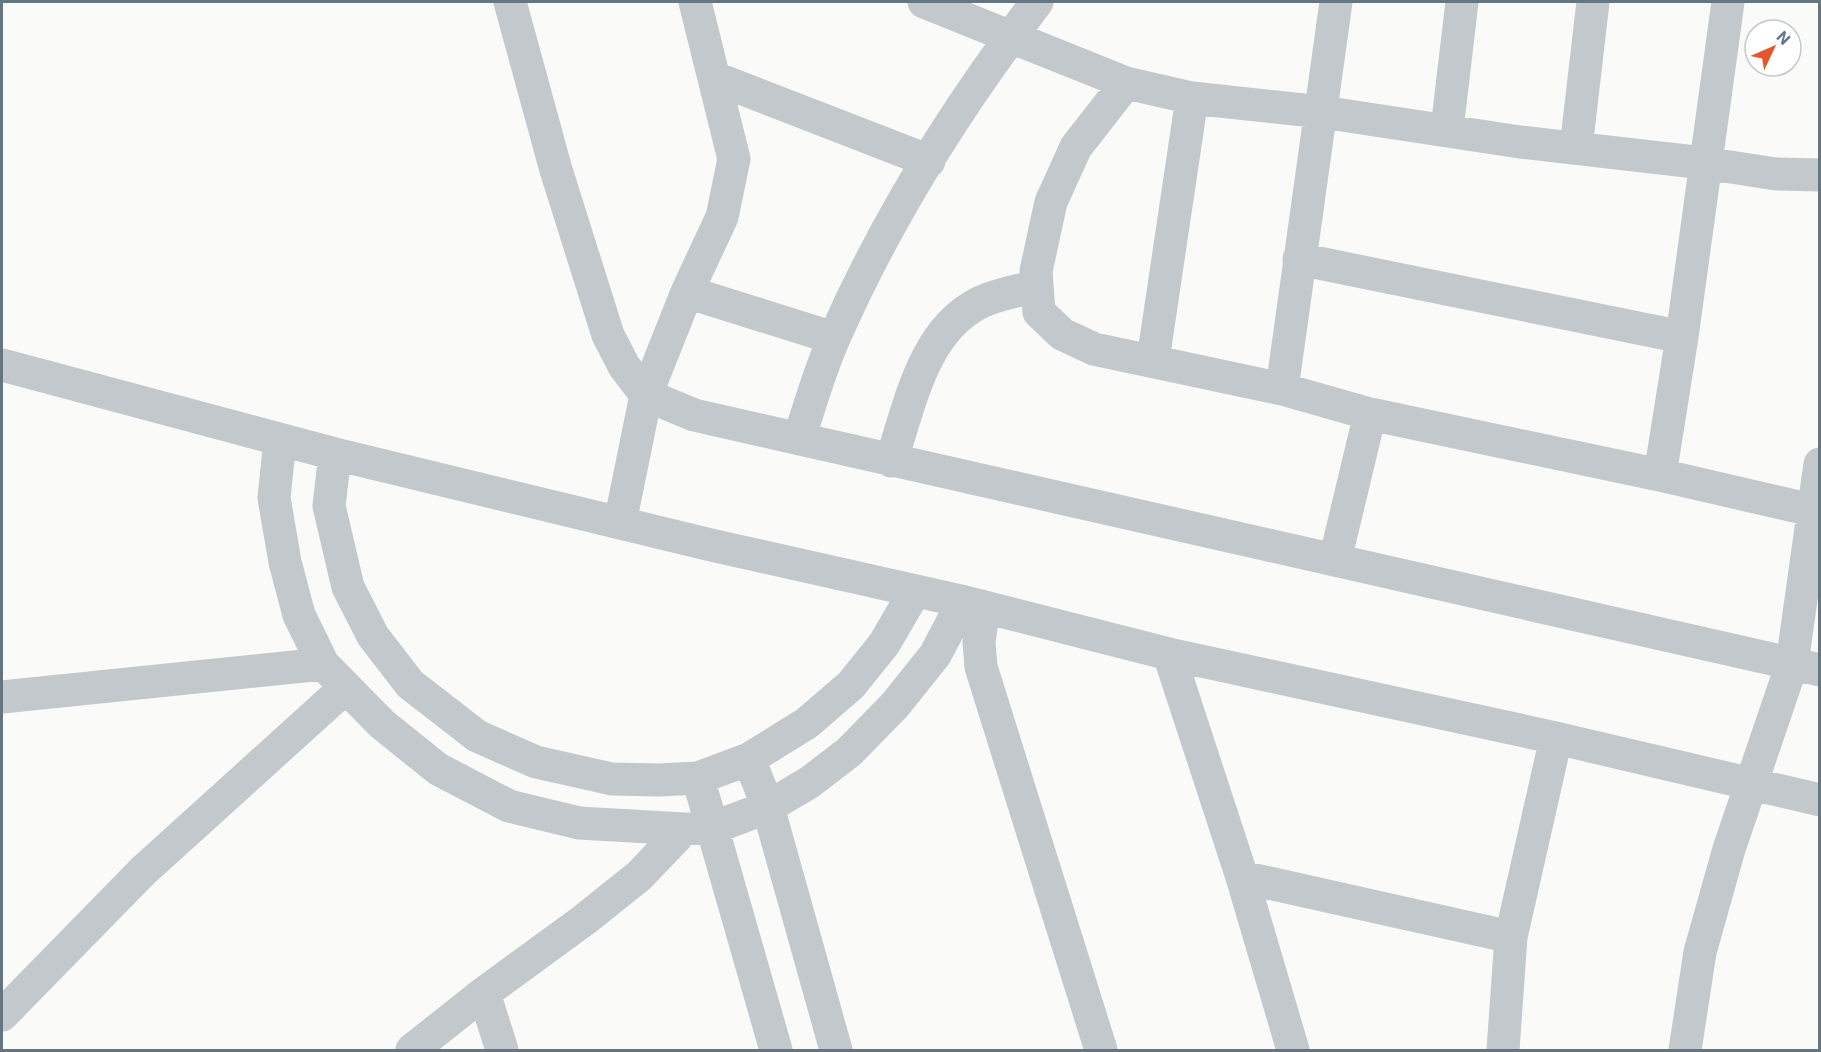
<svg xmlns="http://www.w3.org/2000/svg" width="1821" height="1052" viewBox="0 0 1821 1052" font-family="Roboto,sans-serif">
<rect width="100%" height="100%" fill="#fafaf8"/>
<g fill="none" stroke-linecap="round" stroke-linejoin="round">
<path stroke="#c3c8cc" stroke-width="33" d="M510,2l46,168 52,165 16,31 22,29 48,20 1126,255
M924,2l202,81 66,15 130,14 198,30 184,21 72,11 44,1
M715,78l214,83
M1126,83l-50,64 -25,55 -15,69 3,41 23,22 32,15 188,40 88,25 290,61 160,37
M1447,129l15,-127
M1576,148l17,-146
M1299,259l383,78
M687,292l147,46
M1153,360l39,-262
M2,365l333,89 376,91 250,56 208,53 387,84 264,62
M1282,389l54,-387
M799,439c11,-34 21,-70 36,-103 52,-118 124,-232 202,-334
M280,440l-6,58 11,64 14,53 24,49 59,60 56,45 71,37 70,17 105,6 31,-2 53,-20 42,-25 39,-30 46,-47 40,-50 19,-36 7,-18
M335,454l-6,52 19,81 25,49 37,48 67,52 59,26 76,17 47,1 39,-2 51,-19 58,-36 44,-38 33,-41 31,-53
M891,461c19,-55 31,-129 88,-158 17,-9 39,-12 58,-17
M1660,475l22,-138 46,-335
M620,523l26,-128 41,-103 35,-75 12,-58 -39,-157
M1335,560l35,-146
M984,607l-5,35 2,25 120,383
M1169,654l73,223 51,173
M2,697l321,-33
M749,759l19,48 68,243
M698,778l78,272
M1242,877l269,60
M484,993l18,57
M2,1015l141,-144 202,-183
M412,1050l72,-57 100,-73 55,-44 45,-47
M1503,1050l8,-113 45,-199
M1685,1050l15,-98 29,-103 63,-185 28,-200"/>
</g>
<rect width="1821" height="1052" fill="none" stroke="#657683" stroke-width="6"/>
<g transform="translate(1773 48) rotate(46)"><circle r="28" fill="#ffffff" stroke="#c1c8cd" stroke-width="1.5"/>
<path d="M0-4.5L10 22L0 15L-10 22Z" fill="#e4572e"/>
<text y="-9" font-size="16" font-weight="bold" text-anchor="middle" fill="#657683">N</text>
</g>
</svg>
